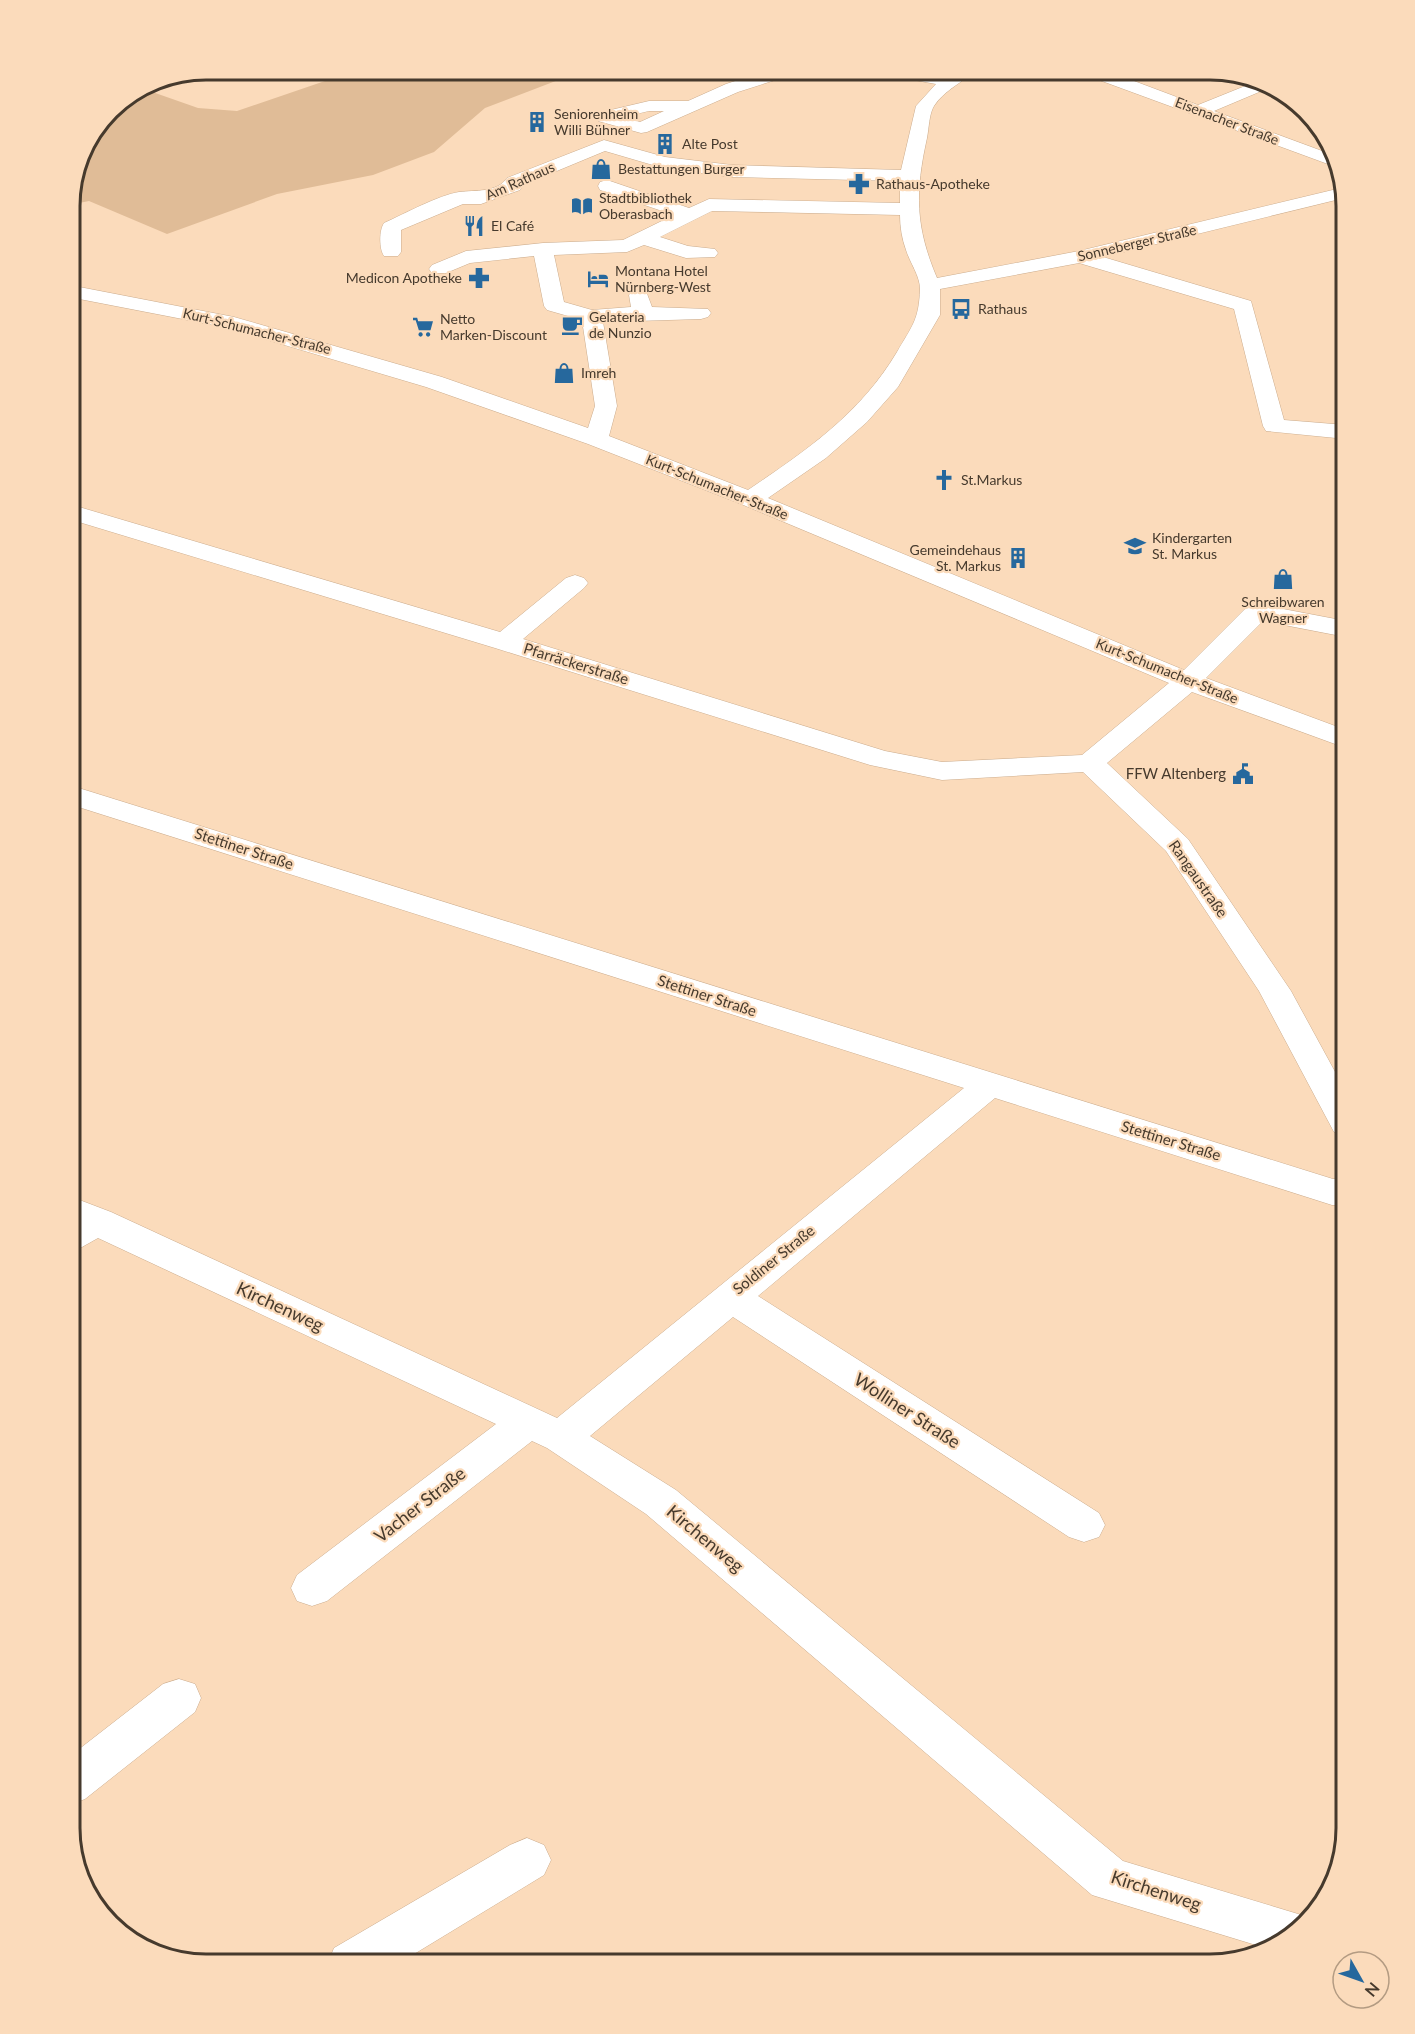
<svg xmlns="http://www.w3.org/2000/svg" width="1415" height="2034" viewBox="0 0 1415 2034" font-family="Lato,sans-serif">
<rect width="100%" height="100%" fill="#fbdbbb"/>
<path fill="#e0bc97" d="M360,69h85l15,4 9,-4h118l-102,39 -51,44 -61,23 -96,19 -110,40 -78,-33 -20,4 11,-52 29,-44 32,-21 57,20 39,3z"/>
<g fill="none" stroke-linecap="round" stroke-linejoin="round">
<defs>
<path id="minor" d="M773,69h26l-2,4 -59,19 -91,40 -6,1 -43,-12 -3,-4 3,-4 51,-12h39l38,-17zM649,111h15l-24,11 -16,-5z
M874,69h37l34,6 10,-6h20c-10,13 -30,20 -41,37 -5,8 -5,22 -7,32 -12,54 -12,88 10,140l142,-27 262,-63 3,10 -241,59 148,44 33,119 62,5v14l-80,-8 -3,-5 -29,-117 -155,-46 -139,26v26l-42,72 -31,35 -41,36 -58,40 416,172 64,-64 9,-2 89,17v16l-83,-16 -57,57 140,52v18l-154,-56 -85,71 81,76 103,152 55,101v44l-12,-4 -75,-141 -93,-140 -83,-79 -141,8 -72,-15 -375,-117 -426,-129v-15l431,128 66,-54 9,-3 9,3 4,5 -4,5 -61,51 362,112 57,11 140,-7 87,-72 -428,-179 -153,-60 -162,-57 -202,-60 -155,-30v-12l165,32 208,60 146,51 7,-22 -13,-86 -35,-10 -3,-4 -10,-50 -64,7 -24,10h-14l-3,-4 3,-4 34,-14 77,-8 80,-3 51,-25 -74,-25 -2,-4 2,-4 7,-2 82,28 20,-9 191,4v-22l-168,-4 -69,-9 -58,-17 -82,34 -3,5 -39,14h-18l-62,26v22l-3,4h-14c-5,-7 -5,-26 0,-33 20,-9 55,-28 75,-31 16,-2 38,1 48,-14l97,-38 61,17 67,8 169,5 15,-64 20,-22 -54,-10zM712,211l188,4c0,12 2,24 6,35 4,13 14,26 14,39 -1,31 -8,37 -23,63 -37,62 -90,98 -149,138l-139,-54 8,-30 -14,-84 98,-3 7,-2 3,-4 -3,-4 -56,-2 -6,-16 -7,-2 -7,2 -3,4 2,12 -39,3 -28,-8 -10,-47 73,-3 17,-7 42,13 29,-1 3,-4 -3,-4 -27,-3 -28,-9z
M1078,69h24l96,36 57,-23 16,5 -57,24 119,44 3,12 -256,-94z
M69,785l1264,394h13v26h-14l-337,-107 -237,198 341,217 6,12 -6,12 -15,5 -15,-5 -336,-220 -143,119 86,54 447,371 185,56 -30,30 -9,2 -177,-54 -446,-381 -99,-66 -15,-7 -205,160 -15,5 -15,-5 -6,-13 6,-13 199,-151 -398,-186 -16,9 -13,4v-55l42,16 446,206 407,-330 -895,-284z
M179,1679l16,5 6,14 -6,14 -110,87 -16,6v-48l94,-73z
M527,1838l17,7 7,15 -7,15 -148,90h-69l7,-17 176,-103z"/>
</defs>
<use href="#minor" stroke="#cbac8d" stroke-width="1"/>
<use href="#minor" fill="#fff" fill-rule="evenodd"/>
</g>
<defs>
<symbol id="building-bare" viewBox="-9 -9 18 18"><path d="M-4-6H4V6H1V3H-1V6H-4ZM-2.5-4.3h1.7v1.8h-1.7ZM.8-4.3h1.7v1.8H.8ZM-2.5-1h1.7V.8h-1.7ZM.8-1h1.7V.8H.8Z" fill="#26689d" stroke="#fbdbbb" stroke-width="2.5" paint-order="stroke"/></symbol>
<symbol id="shop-bare" viewBox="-9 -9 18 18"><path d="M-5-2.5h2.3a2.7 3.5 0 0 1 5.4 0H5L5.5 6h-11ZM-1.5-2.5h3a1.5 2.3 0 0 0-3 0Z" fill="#26689d" stroke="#fbdbbb" stroke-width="2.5" paint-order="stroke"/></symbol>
<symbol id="pharmacy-bare" viewBox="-9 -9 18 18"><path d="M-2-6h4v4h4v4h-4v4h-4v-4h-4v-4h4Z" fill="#26689d" stroke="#fbdbbb" stroke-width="2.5" paint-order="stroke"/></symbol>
<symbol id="library-bare" viewBox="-9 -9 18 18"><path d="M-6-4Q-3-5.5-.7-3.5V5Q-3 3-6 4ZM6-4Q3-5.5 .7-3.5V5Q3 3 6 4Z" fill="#26689d" stroke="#fbdbbb" stroke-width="2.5" paint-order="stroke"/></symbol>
<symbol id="restaurant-bare" viewBox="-9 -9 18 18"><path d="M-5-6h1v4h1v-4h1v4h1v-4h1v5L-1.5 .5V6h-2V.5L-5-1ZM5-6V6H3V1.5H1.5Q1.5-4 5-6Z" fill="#26689d" stroke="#fbdbbb" stroke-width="2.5" paint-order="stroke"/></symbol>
<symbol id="hotel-bare" viewBox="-9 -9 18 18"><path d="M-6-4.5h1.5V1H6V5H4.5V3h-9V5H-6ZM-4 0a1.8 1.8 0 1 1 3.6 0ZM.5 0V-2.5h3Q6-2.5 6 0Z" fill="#26689d" stroke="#fbdbbb" stroke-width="2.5" paint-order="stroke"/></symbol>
<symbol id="bus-bare" viewBox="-9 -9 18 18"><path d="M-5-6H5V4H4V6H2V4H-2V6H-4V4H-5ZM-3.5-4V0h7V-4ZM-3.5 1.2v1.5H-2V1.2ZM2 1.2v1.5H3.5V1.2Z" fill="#26689d" stroke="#fbdbbb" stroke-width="2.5" paint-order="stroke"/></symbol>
<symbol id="cafe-bare" viewBox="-9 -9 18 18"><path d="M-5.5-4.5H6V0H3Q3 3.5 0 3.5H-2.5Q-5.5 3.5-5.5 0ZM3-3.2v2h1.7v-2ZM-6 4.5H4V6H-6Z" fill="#26689d" stroke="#fbdbbb" stroke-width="2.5" paint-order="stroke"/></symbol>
<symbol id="supermarket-bare" viewBox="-9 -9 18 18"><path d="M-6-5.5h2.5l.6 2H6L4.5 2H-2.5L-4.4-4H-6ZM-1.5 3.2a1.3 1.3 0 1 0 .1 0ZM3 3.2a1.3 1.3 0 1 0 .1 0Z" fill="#26689d" stroke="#fbdbbb" stroke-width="2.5" paint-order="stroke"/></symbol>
<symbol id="church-bare" viewBox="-9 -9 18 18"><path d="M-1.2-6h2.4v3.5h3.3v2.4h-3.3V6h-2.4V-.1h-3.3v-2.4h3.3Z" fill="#26689d" stroke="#fbdbbb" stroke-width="2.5" paint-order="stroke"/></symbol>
<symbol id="school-bare" viewBox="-9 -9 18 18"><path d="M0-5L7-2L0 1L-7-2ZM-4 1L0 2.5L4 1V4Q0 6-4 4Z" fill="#26689d" stroke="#fbdbbb" stroke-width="2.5" paint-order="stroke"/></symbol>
<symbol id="civic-bare" viewBox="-9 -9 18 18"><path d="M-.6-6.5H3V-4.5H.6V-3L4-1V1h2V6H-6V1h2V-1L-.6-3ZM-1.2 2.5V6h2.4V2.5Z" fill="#26689d" stroke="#fbdbbb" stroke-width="2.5" paint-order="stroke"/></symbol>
</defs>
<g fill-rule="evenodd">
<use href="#building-bare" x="522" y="107" width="30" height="30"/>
<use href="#building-bare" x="650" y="129" width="30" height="30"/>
<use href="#shop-bare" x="586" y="154" width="30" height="30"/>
<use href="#pharmacy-bare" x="844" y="169" width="30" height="30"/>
<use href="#library-bare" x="567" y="191" width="30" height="30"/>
<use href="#restaurant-bare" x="459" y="211" width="30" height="30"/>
<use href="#pharmacy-bare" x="464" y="263" width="30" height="30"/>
<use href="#hotel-bare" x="583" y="264" width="30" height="30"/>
<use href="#bus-bare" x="946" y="294" width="30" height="30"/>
<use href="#cafe-bare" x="557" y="310" width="30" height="30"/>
<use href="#supermarket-bare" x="408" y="312" width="30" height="30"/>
<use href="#shop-bare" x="549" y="358" width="30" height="30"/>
<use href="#church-bare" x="929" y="465" width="30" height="30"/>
<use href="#school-bare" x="1120" y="531" width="30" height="30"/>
<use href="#building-bare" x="1003" y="543" width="30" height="30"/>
<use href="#shop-bare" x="1268" y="564" width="30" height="30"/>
<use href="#civic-bare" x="1228" y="759" width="30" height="30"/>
</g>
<g text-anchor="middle" stroke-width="4.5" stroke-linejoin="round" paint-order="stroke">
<g font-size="14" fill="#463a2d" stroke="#fbdbbb" text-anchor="start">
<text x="554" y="119">Seniorenheim<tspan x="554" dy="16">Willi Bühner</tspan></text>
<text x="682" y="149">Alte Post</text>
<text x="618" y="174">Bestattungen Burger</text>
<text x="876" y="189">Rathaus-Apotheke</text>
<text x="599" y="203">Stadtbibliothek<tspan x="599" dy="16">Oberasbach</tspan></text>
<text x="491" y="231">El Café</text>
<text x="615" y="276">Montana Hotel<tspan x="615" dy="16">Nürnberg-West</tspan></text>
<text x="462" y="283" text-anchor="end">Medicon Apotheke</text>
<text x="978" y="314">Rathaus</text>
<text x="589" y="322">Gelateria<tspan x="589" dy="16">de Nunzio</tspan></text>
<text x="440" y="324">Netto<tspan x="440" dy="16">Marken-Discount</tspan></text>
<text x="581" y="378">Imreh</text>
<text x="961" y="485">St.Markus</text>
<text x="1152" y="543">Kindergarten<tspan x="1152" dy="16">St. Markus</tspan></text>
<text x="1001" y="555" text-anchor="end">Gemeindehaus<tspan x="1001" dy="16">St. Markus</tspan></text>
<text x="1283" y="607" text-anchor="middle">Schreibwaren<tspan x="1283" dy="16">Wagner</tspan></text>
</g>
<g font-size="14" fill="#463a2d" stroke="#fbdbbb">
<text transform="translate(1227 121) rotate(21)" y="5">Eisenacher Straße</text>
<text transform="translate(520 181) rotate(-24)" y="5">Am Rathaus</text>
<text transform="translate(1137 243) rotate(-13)" y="5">Sonneberger Straße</text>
<text transform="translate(257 331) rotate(14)" y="5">Kurt-Schumacher-Straße</text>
<text transform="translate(717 487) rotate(22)" y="5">Kurt-Schumacher-Straße</text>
<text transform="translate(1167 671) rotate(22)" y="5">Kurt-Schumacher-Straße</text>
</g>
<g font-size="15" fill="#463a2d" stroke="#fbdbbb">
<text transform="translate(576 664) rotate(17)" y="5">Pfarräckerstraße</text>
<text transform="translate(244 849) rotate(18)" y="5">Stettiner Straße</text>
<text transform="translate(1198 879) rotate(55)" y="5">Rangaustraße</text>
<text transform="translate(707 996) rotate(18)" y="5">Stettiner Straße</text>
<text transform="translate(1171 1141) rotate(17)" y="5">Stettiner Straße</text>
<text transform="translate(774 1260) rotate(-39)" y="5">Soldiner Straße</text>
</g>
<g font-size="15" fill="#463a2d" stroke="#fbdbbb" text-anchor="end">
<text x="1226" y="779">FFW Altenberg</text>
</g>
<g font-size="18" fill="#463a2d" stroke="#fbdbbb">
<text transform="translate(280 1307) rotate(25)" y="6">Kirchenweg</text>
<text transform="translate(907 1411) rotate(33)" y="6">Wolliner Straße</text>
<text transform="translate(420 1505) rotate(-38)" y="6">Vacher Straße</text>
<text transform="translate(705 1539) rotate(40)" y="6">Kirchenweg</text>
<text transform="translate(1156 1891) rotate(18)" y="6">Kirchenweg</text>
</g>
</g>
<path d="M0 0H1415V2034H0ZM206 80H1210A126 126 0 0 1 1336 206V1828A126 126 0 0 1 1210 1954H206A126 126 0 0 1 80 1828V206A126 126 0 0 1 206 80Z" fill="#fbdbbb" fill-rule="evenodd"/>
<path fill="none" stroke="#463a2d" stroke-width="3" d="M206 80H1210A126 126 0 0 1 1336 206V1828A126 126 0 0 1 1210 1954H206A126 126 0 0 1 80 1828V206A126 126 0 0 1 206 80Z"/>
<g transform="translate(1361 1980) rotate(130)"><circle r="28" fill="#fbdbbb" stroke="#b39b82" stroke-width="1.5"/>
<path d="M0-4.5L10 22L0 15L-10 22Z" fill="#26689d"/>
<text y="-9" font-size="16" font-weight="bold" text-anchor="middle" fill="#463a2d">N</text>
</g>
</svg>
